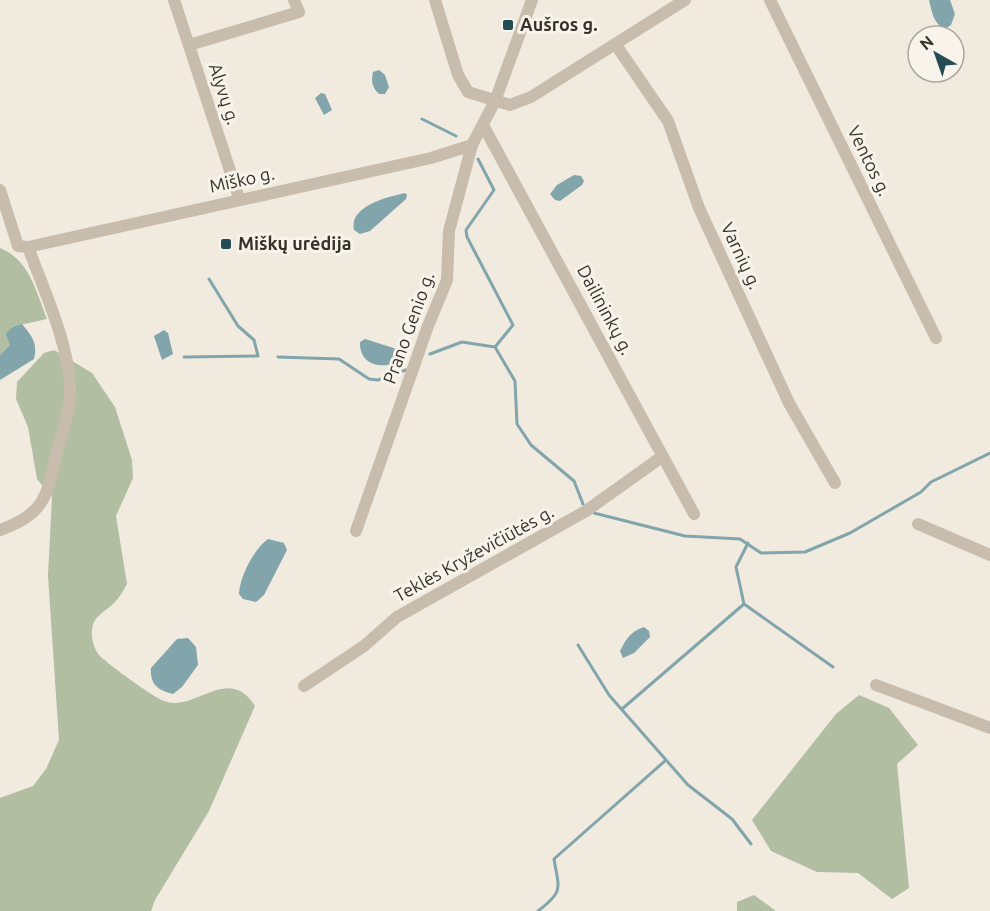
<svg xmlns="http://www.w3.org/2000/svg" width="990" height="911" viewBox="0 0 990 911" font-family="Ubuntu,sans-serif">
<rect width="100%" height="100%" fill="#f1eadf"/>
<path fill="#b1bea1" d="M0,248c30,12 36,44 47,71l-36,8 -1,18 -10,10z
M54,350l38,23 23,34 17,53 1,18 -17,38 11,68c-4,7 -8,14 -13,19 -6,6 -17,12 -20,19 -5,10 -1,27 6,34 9,9 53,41 64,45 31,12 64,-38 91,5l-46,105 -54,89 -4,11h-151v-113l33,-12 13,-17 13,-29 -11,-164 4,-79 -15,-18 -9,-52 -12,-28 1,-17 27,-29z
M859,695l30,13 29,37 -21,19 12,124 -17,11 -34,-26 -41,-1 -46,-21 -19,-31 84,-106z
M754,895l22,16h-39v-9z"/>
<path fill="#81a5ab" d="M929,0h21l5,14 -4,11 -6,4c-12,-6 -13,-17 -16,-29z
M379,70l6,5 4,12 -4,7h-6c-7,-6 -8,-13 -6,-22z
M321,93l4,1 7,16 -8,5 -9,-17z
M574,175l7,1 3,5 -2,4 -22,16 -5,-1 -5,-6 7,-9z
M405,193l2,2 -1,4 -36,32 -10,3 -6,-4c-5,-24 33,-33 51,-37z
M22,324c10,12 16,19 12,35l-34,21v-25l10,-10 -4,-11 6,-7z
M164,330l4,3 5,21 -11,6 -8,-24z
M365,339l38,12 -2,9c-18,11 -42,5 -41,-18z
M268,539l16,4 3,7 -23,45 -8,7 -13,-3 -4,-5c1,-18 15,-45 29,-55z
M644,627l5,4 1,6 -16,16 -11,5 -3,-7c6,-12 11,-20 24,-24z
M188,638l8,9 2,18 -16,22 -9,7c-15,-4 -23,-9 -22,-26l26,-29z"/>
<g fill="none" stroke-linecap="round" stroke-linejoin="round">
<path stroke="#81a5ab" stroke-width="3" d="M422,119l34,17
M478,159l16,31 -28,40 1,7 46,88 -18,22
M430,354l32,-12 33,5 20,34 2,43 14,21 43,36 9,23
M184,357l74,-1 -4,-16 -16,-14 -29,-47
M278,357l61,2 30,20 9,1 28,-10
M594,513l91,23 55,3 21,14 44,-1 45,-19 71,-41 10,-10 59,-29
M744,604l89,63
M578,645l31,50 79,90 44,34 19,25
M622,709l122,-105 -8,-37 12,-24
M538,911c26,-20 21,-22 16,-52l112,-99"/>
<path stroke="#c8bcac" stroke-width="12" d="M174,0l65,198
M435,0l23,75 10,17 42,13 21,-8 154,-97
M770,0l166,338
M189,45l110,-33 -5,-12
M616,45l52,76 31,87 90,195 46,80
M483,125l211,389
M0,190l18,56 10,1 403,-89 41,-13
M918,524l72,31
M0,530c43,-15 47,-32 56,-75 5,-19 14,-43 14,-63 1,-44 -27,-104 -42,-145
M356,531l72,-205 19,-46 2,-49 23,-86 23,-44 37,-101
M876,685l114,43
M304,686l60,-40 33,-29 189,-106 77,-55"/>
</g>
<g fill="#244c54" stroke="#f8f4eb" stroke-width="2">
<rect x="502" y="19" width="12" height="12" rx="3"/>
<rect x="220" y="238" width="12" height="12" rx="3"/>
</g>
<g text-anchor="middle" stroke-width="6" stroke-linejoin="round" paint-order="stroke">
<g font-size="18" font-weight="bold" fill="#37302a" stroke="#f8f4eb" text-anchor="start">
<text x="520" y="31">Aušros g.</text>
<text x="238" y="250">Miškų urėdija</text>
</g>
<g font-size="18" fill="#37302a" stroke="#f8f4eb">
<text transform="translate(224 94) rotate(72)" y="6">Alyvų g.</text>
<text transform="translate(869 161) rotate(64)" y="6">Ventos g.</text>
<text transform="translate(242 180) rotate(-12)" y="6">Miško g.</text>
<text transform="translate(741 256) rotate(65)" y="6">Varnių g.</text>
<text transform="translate(605 310) rotate(62)" y="6">Dailininkų g.</text>
<text transform="translate(409 328) rotate(-70)" y="6">Prano Genio g.</text>
<text transform="translate(474 554) rotate(-29)" y="6">Teklės Kryževičiūtės g.</text>
</g>
</g>
<g transform="translate(936 54) rotate(320)"><circle r="28" fill="#f8f4eb" stroke="#aba69e" stroke-width="1.5"/>
<path d="M0-4.5L10 22L0 15L-10 22Z" fill="#244c54"/>
<text y="-9" font-size="16" font-weight="bold" text-anchor="middle" fill="#37302a">N</text>
</g>
</svg>
